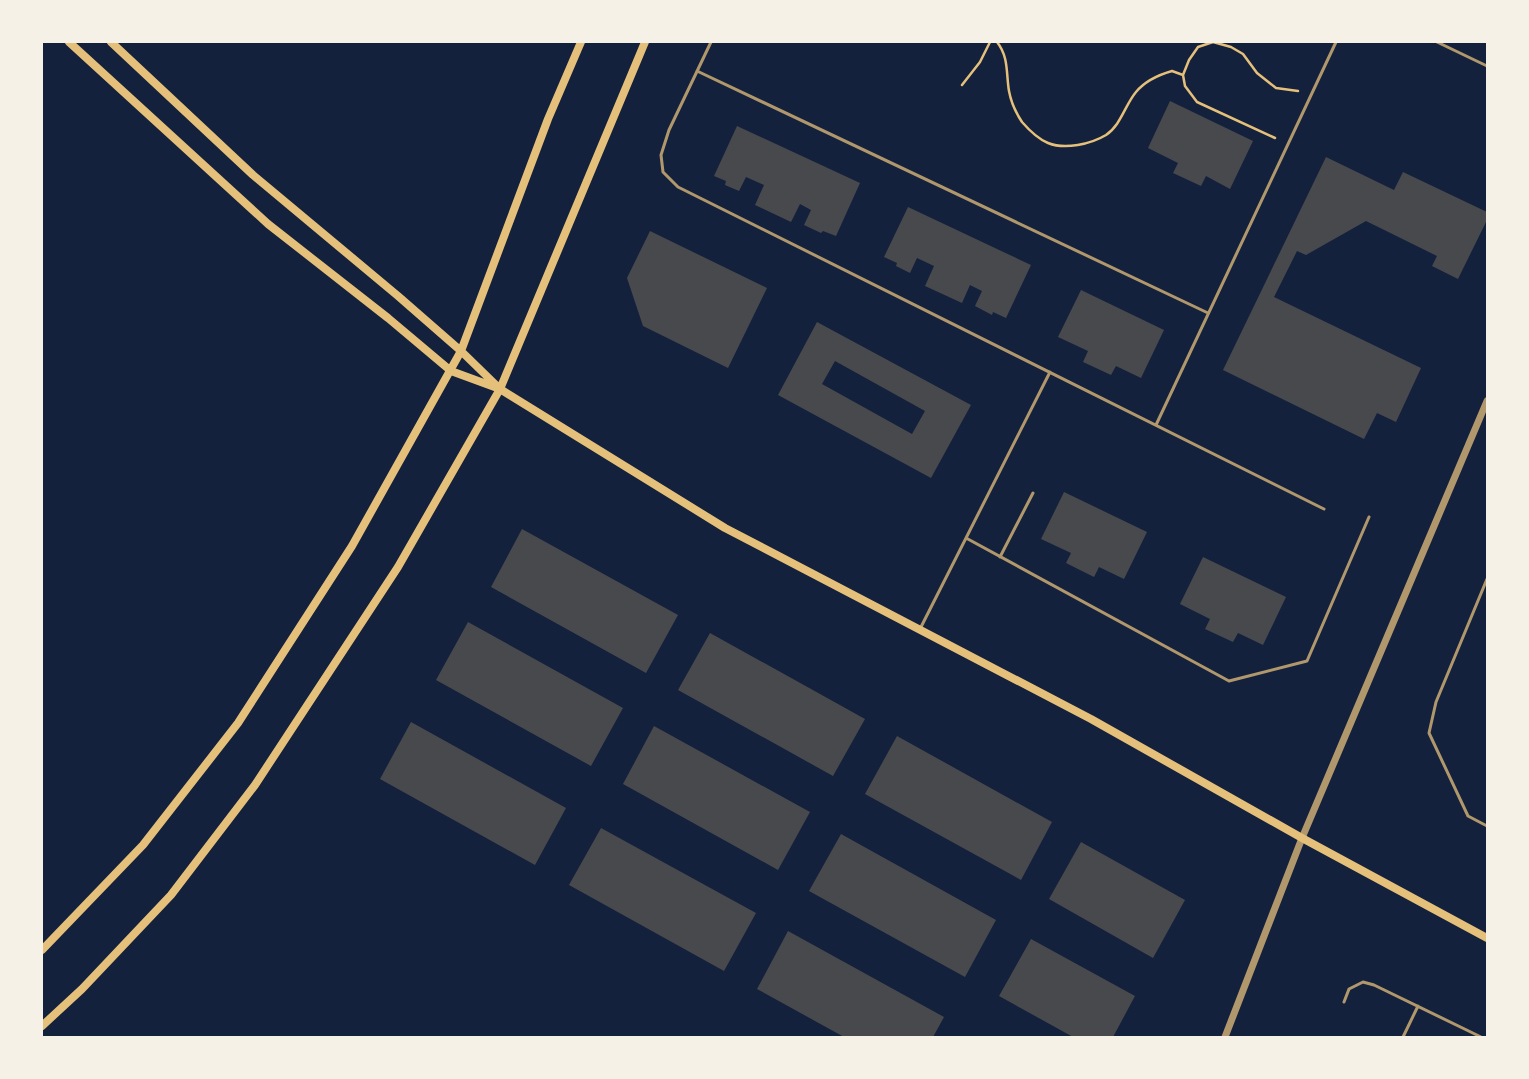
<svg xmlns="http://www.w3.org/2000/svg" width="1529" height="1079" viewBox="0 0 1529 1079" font-family="'Source Serif 4',serif">
<rect width="100%" height="100%" fill="#14213d"/>
<path fill="#48494c" fill-rule="evenodd" d="M1170,101l83,40 -23,48 -24,-13 -5,10 -28,-13 5,-10 -30,-15z
M737,126l123,57 -24,53 -13,-5 -2,2 -17,-8 7,-15 -11,-6 -9,18 -36,-17 9,-20 -18,-8 -7,14 -14,-6 1,-4 -12,-5z
M1326,157l68,33 9,-18 84,40v8l-29,59 -26,-13 5,-10 -71,-35 -60,34 -9,-4 -23,46 147,71 -25,54 -19,-9 -13,26 -141,-69z
M908,207l123,58 -25,53 -13,-6 -1,3 -17,-9 7,-15 -12,-6 -8,18 -37,-17 9,-20 -17,-8 -7,15 -14,-7 1,-3 -13,-6z
M650,231l117,57 -39,80 -85,-42 -16,-48z
M1081,290l83,40 -23,48 -25,-12 -5,9 -28,-13 5,-11 -30,-14z
M817,322l154,83 -40,73 -153,-83zM835,361l90,50 -13,23 -90,-50z
M1064,492l83,40 -23,47 -25,-12 -5,10 -28,-14 5,-10 -30,-14z
M522,529l156,86 -32,58 -155,-86z
M1203,557l83,40 -23,48 -25,-12 -5,9 -28,-13 5,-10 -30,-15z
M468,622l155,86 -32,58 -155,-86z
M710,633l155,86 -32,57 -155,-86z
M411,722l155,86 -31,57 -155,-86z
M654,726l156,86 -32,58 -155,-86z
M897,736l155,86 -31,58 -156,-86z
M601,828l155,85 -32,58 -155,-86z
M841,834l155,86 -31,57 -156,-86z
M1081,842l104,58 -32,58 -104,-59z
M788,931l156,86 -11,20h-89l-87,-48z
M1031,939l104,57 -22,41h-40l-74,-41z"/>
<g fill="none" stroke-linecap="round" stroke-linejoin="round">
<path stroke="#e5c07b" stroke-width="2.5" d="M997,42c12,15 9,32 12,49 2,11 7,22 13,31 7,8 16,17 26,21 17,7 43,1 58,-8 15,-10 19,-30 30,-43 9,-11 22,-17 36,-21l11,4
M962,85l18,-23 10,-20
M1275,138l-78,-36 -12,-16 -2,-11 6,-15 9,-13 15,-5 18,5 12,7 14,19 19,15 22,3"/>
<path stroke="#b1986c" stroke-width="3" d="M711,42l-42,88 -8,25 2,17 15,15 646,322
M1437,42l50,24
M697,71l511,242
M1156,425l180,-383
M966,538l263,143 78,-20 62,-144
M1000,557l33,-64
M1487,579l-51,123 -7,31 39,83 19,10
M920,629l130,-257
M1344,1002l5,-13 14,-7 11,3 107,52
M1403,1037l15,-31"/>
<path stroke="#b1986c" stroke-width="7" d="M1225,1037l77,-199 185,-437"/>
<path stroke="#e5c07b" stroke-width="8" d="M69,42l199,182 120,94 63,53 49,18 225,139 366,191 211,119 185,100
M111,42l142,133 145,121 63,55 37,36
M42,950l101,-105 95,-122 114,-177 109,-195 87,-232 33,-77
M42,1026l40,-37 89,-94 84,-110 143,-218 102,-178 145,-347"/>
</g>
<rect width="1529" height="1079" fill="none" stroke="#f6f1e7" stroke-width="86"/>
</svg>
